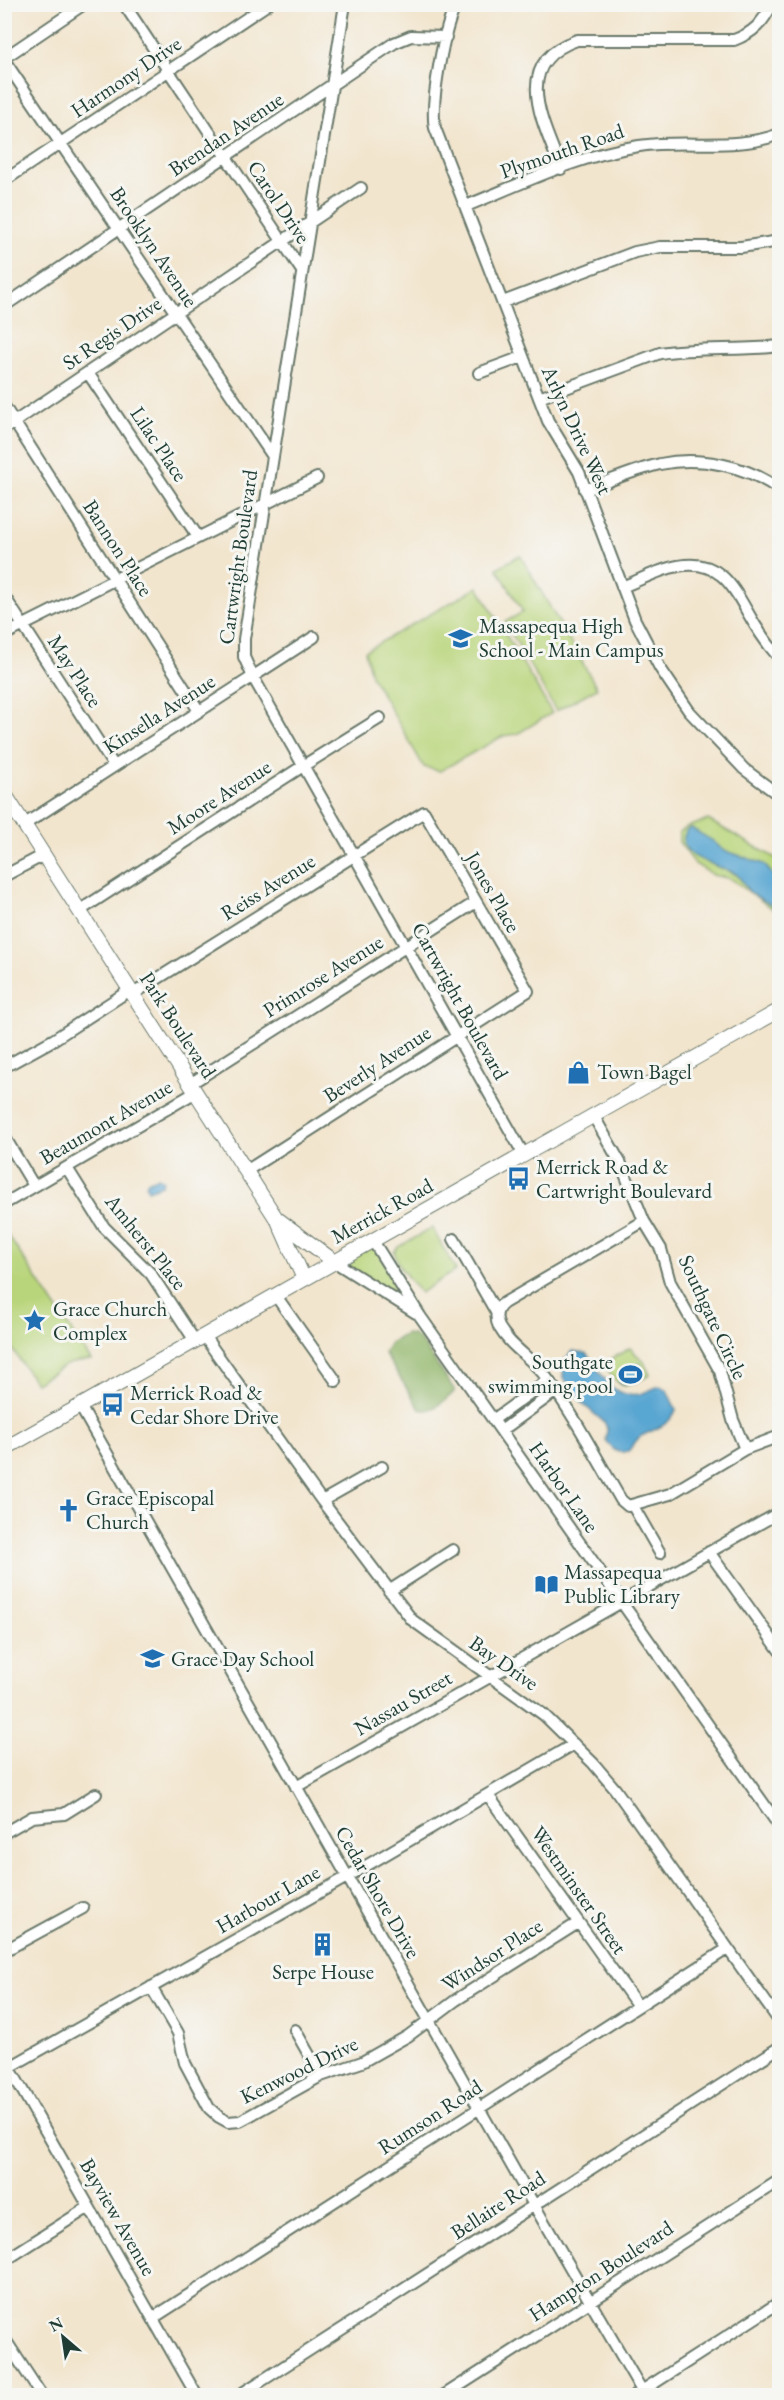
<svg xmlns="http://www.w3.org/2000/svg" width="784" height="2400" viewBox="0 0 784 2400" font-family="'EB Garamond',serif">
<rect width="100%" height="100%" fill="#f6f6f2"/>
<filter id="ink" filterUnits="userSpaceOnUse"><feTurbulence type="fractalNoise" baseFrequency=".0167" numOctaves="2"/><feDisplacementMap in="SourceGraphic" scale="12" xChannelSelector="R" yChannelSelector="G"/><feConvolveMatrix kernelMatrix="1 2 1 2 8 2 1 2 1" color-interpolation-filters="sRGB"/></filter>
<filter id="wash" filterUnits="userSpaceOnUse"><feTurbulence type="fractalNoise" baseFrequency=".008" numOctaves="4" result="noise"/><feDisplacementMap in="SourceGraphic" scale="24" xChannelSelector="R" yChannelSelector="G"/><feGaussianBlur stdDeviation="1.35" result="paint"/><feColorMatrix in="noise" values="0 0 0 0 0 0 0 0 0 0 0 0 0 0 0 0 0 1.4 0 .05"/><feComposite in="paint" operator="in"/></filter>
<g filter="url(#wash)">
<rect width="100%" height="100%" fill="#f2e5ce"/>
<path fill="#b9d57b" stroke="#6c8958" stroke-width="1.5" d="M520,555l77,133 -41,23 -51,-89 18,-10 -26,-44z
M478,587l74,126 -35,21 -14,2 -63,35 -16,-4 -53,-92 -6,-24z
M708,820l71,40v23l-15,-19 -41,-14 -10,-9 -22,-12 24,37 22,9 13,17 22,11 7,9v6l-5,-8 -43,-31 -18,-4 -18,-11 -16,-22v-9l8,-6z
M432,1228l24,42 -36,23 -20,-26 -6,-15 4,-5z
M5,1231l86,129 -23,4 -33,19 -30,-45z
M372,1242l45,71 -80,-51z
M630,1348l14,14 6,13c-27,14 -30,16 -46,-12z"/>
<path fill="#92b66b" stroke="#587a50" stroke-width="1.5" d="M405,1334l8,1 7,5 34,49v3c-8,8 -23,22 -34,17l-36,-56 5,-9z"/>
<path fill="#59a6d2" stroke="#3c7283" stroke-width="1.5" d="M691,828l22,13 10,9 41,14 15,19v29c-8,-11 -21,-12 -30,-21 -5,-5 -8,-14 -14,-18 -14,-7 -65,-16 -48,-43z
M158,1177l5,3 -1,5 -14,5 -2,-4 1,-4z
M572,1351l14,2c14,17 24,46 52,41 8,-1 14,-6 22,-8l7,4 9,20c-4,14 -23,20 -35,26 -5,3 -8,11 -13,15 -11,3 -15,-1 -22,-10l1,-12 -2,-6 -21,-18 -21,-28 1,-16z
M637,1364h3l3,10 -16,9 -7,-1v-8z"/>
</g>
<g filter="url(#ink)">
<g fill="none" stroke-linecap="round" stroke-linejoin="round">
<defs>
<path id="minor" d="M124,4l178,267
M345,4l-101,635v18l9,20 271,478
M457,4c-13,20 -27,101 -22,124l113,293 31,51 56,148 25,48 29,43 55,58 36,27
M4,58l80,-54
M4,60l268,395
M561,169c-18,-47 -51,-106 16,-129h157c19,-7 29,-17 38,-36
M4,181l264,-177
M466,206c55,-22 113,-51 173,-60 47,-7 95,5 141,-12
M503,302l132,-50 25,-5h81l39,-6
M4,306l390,-263 17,-7 35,1
M88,373l110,164
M479,373l43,-16
M539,398l121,-45c39,-6 80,-2 120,-7
M4,406l195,305
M4,429l357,-241
M585,490c25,-9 49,-20 75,-26 39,-8 87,1 120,26
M622,587c18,-7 38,-18 56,-21 46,-9 58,28 77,59 7,11 15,23 25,33
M4,596l110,170
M4,635l313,-157
M25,824l289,-187
M4,876l40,-21
M79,911l224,-145 77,-48
M133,994l291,-182 104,179 -282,180
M4,1067l49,-27 77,-50
M190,1084l286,-182
M593,1115l28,49 23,57 17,28 9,33 50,89 13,49 12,29
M4,1136l30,50
M67,1168l37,59 47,47 44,67
M4,1204l192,-112
M644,1221l-140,82c-9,6 -9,15 -5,24 12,21 33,31 47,50 29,39 51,82 75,123l7,6 42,-12 75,-45 35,-13
M454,1239l42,73
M373,1241l47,75 360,511
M335,1262l81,51
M276,1296l60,85
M204,1336l118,165 90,119 132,95 49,48 22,26 165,233
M80,1406l454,799 111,191
M493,1420l55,-40
M501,1431l55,-40
M322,1501l60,-34
M633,1506l27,47
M709,1552l71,99
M389,1591l64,-41
M296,1787l484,-275
M488,1795l150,211
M4,1833l28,-16 32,-3 32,-20
M4,1951l79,-43
M151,1987l27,46 7,30 24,45 10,9 9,5 12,-1 81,-45 41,-14 46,-26 48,-36 122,-77
M295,2030l26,46
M4,2058l193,338
M10,2067l337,-190 227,-133
M4,2261l85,-54
M153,2318l574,-369
M4,2338l38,58
M238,2396l542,-349
M443,2396l337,-216
M634,2396l146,-94"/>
<path id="major" d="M4,793l272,425 59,44
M279,1223l25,56
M4,1449l776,-439"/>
</defs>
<use href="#minor" stroke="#69786a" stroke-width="14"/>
<use href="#major" stroke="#69786a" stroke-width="16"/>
<use href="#minor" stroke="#fff" stroke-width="10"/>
<use href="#major" stroke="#fff" stroke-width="14"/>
</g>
</g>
<defs>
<symbol id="school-bare" viewBox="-9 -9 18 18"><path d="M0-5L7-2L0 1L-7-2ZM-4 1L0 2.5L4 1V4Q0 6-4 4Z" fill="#1f6fb2" stroke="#f6f6f2" stroke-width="2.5" paint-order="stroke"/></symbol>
<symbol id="shop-bare" viewBox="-9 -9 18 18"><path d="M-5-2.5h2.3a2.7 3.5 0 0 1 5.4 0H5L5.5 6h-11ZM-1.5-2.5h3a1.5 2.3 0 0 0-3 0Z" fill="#1f6fb2" stroke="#f6f6f2" stroke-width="2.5" paint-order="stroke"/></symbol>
<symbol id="bus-bare" viewBox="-9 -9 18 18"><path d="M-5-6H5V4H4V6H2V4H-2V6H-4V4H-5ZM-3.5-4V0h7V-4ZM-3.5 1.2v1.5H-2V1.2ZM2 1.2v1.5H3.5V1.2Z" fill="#1f6fb2" stroke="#f6f6f2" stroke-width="2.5" paint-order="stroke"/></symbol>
<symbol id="sight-bare" viewBox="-9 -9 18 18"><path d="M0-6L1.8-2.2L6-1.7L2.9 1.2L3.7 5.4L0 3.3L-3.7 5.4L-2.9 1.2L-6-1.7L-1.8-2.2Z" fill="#1f6fb2" stroke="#f6f6f2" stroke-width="2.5" paint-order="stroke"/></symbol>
<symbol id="stadium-bare" viewBox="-9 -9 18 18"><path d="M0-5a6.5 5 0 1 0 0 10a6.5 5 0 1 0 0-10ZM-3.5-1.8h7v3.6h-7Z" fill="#1f6fb2" stroke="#f6f6f2" stroke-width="2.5" paint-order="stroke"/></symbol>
<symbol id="church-bare" viewBox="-9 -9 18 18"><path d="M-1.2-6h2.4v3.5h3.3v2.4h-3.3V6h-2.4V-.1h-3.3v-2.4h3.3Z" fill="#1f6fb2" stroke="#f6f6f2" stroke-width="2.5" paint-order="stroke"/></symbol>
<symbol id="library-bare" viewBox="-9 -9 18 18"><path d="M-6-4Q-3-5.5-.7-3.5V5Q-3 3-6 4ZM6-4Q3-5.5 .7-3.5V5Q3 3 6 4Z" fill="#1f6fb2" stroke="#f6f6f2" stroke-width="2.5" paint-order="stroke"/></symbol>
<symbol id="building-bare" viewBox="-9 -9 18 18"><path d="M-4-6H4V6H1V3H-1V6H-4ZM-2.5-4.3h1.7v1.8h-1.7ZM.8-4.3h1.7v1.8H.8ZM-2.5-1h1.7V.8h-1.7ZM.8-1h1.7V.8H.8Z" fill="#1f6fb2" stroke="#f6f6f2" stroke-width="2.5" paint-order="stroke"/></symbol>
</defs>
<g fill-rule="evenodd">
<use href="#school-bare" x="444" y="622" width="33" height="33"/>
<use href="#shop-bare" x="562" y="1056" width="33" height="33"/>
<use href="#bus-bare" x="502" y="1162" width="33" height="33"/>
<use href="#sight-bare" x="18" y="1304" width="33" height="33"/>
<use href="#stadium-bare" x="614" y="1358" width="33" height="33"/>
<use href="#bus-bare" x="96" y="1388" width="33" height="33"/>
<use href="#church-bare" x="52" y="1494" width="33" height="33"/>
<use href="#library-bare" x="530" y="1568" width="33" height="33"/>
<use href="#school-bare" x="136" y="1642" width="33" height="33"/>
<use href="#building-bare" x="306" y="1928" width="33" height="33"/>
</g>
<g text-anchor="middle" stroke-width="6" stroke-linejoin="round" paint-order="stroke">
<g font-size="21" fill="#1f3d34" stroke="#f6f6f2">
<text transform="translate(126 77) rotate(-34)" y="7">Harmony Drive</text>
<text transform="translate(226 134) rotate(-34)" y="7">Brendan Avenue</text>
<text transform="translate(562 151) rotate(-19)" y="7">Plymouth Road</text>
<text transform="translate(279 202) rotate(56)" y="7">Carol Drive</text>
<text transform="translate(154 247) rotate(56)" y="7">Brooklyn Avenue</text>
<text transform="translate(112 333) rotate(-34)" y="7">St Regis Drive</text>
<text transform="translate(577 430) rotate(65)" y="7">Arlyn Drive West</text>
<text transform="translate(159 444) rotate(56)" y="7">Lilac Place</text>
<text transform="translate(118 548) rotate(57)" y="7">Bannon Place</text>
<text transform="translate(238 557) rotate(-82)" y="7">Cartwright Boulevard</text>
<text transform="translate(75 671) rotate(57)" y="7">May Place</text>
<text transform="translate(159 714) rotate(-33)" y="7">Kinsella Avenue</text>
<text transform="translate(219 797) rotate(-33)" y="7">Moore Avenue</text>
<text transform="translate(268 887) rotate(-32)" y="7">Reiss Avenue</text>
<text transform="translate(493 892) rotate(60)" y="7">Jones Place</text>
<text transform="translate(323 976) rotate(-32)" y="7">Primrose Avenue</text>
<text transform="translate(460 1001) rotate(61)" y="7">Cartwright Boulevard</text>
<text transform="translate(178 1025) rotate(57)" y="7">Park Boulevard</text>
<text transform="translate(377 1064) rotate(-33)" y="7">Beverly Avenue</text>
<text transform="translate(106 1122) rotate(-30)" y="7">Beaumont Avenue</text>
<text transform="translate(382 1211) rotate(-29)" y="7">Merrick Road</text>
<text transform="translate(146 1242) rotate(51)" y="7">Amherst Place</text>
<text transform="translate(713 1317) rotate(65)" y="7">Southgate Circle</text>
<text transform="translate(564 1487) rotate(55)" y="7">Harbor Lane</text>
<text transform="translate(504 1663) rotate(35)" y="7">Bay Drive</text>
<text transform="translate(403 1703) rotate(-30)" y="7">Nassau Street</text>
<text transform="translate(579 1890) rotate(55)" y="7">Westminster Street</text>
<text transform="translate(378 1892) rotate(60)" y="7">Cedar Shore Drive</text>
<text transform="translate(268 1899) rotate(-30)" y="7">Harbour Lane</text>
<text transform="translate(492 1955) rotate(-33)" y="7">Windsor Place</text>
<text transform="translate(299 2070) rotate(-26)" y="7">Kenwood Drive</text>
<text transform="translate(430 2117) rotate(-33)" y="7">Rumson Road</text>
<text transform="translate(498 2205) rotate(-33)" y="7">Bellaire Road</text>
<text transform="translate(118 2217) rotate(60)" y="7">Bayview Avenue</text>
<text transform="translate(601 2271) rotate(-33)" y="7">Hampton Boulevard</text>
</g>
<g font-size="21" fill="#1f3d34" stroke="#f6f6f2" text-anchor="start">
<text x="479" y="633">Massapequa High<tspan x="479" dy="24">School - Main Campus</tspan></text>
<text x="597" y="1079">Town Bagel</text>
<text x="536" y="1174">Merrick Road &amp;<tspan x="536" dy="24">Cartwright Boulevard</tspan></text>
<text x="53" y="1316">Grace Church<tspan x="53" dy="24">Complex</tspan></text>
<text x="613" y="1369" text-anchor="end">Southgate<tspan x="613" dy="24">swimming pool</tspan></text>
<text x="130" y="1400">Merrick Road &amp;<tspan x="130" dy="24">Cedar Shore Drive</tspan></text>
<text x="86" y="1505">Grace Episcopal<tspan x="86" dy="24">Church</tspan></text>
<text x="564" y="1579">Massapequa<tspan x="564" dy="24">Public Library</tspan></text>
<text x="171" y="1666">Grace Day School</text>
<text x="323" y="1979" text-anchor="middle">Serpe House</text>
</g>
</g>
<rect width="784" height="2400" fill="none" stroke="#f6f6f2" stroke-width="24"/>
<g transform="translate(63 2337) rotate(331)" stroke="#f6f6f2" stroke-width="4.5" paint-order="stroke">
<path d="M0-4.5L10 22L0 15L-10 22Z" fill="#1f3d34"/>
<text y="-9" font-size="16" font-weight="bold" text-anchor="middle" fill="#1f3d34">N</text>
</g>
</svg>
